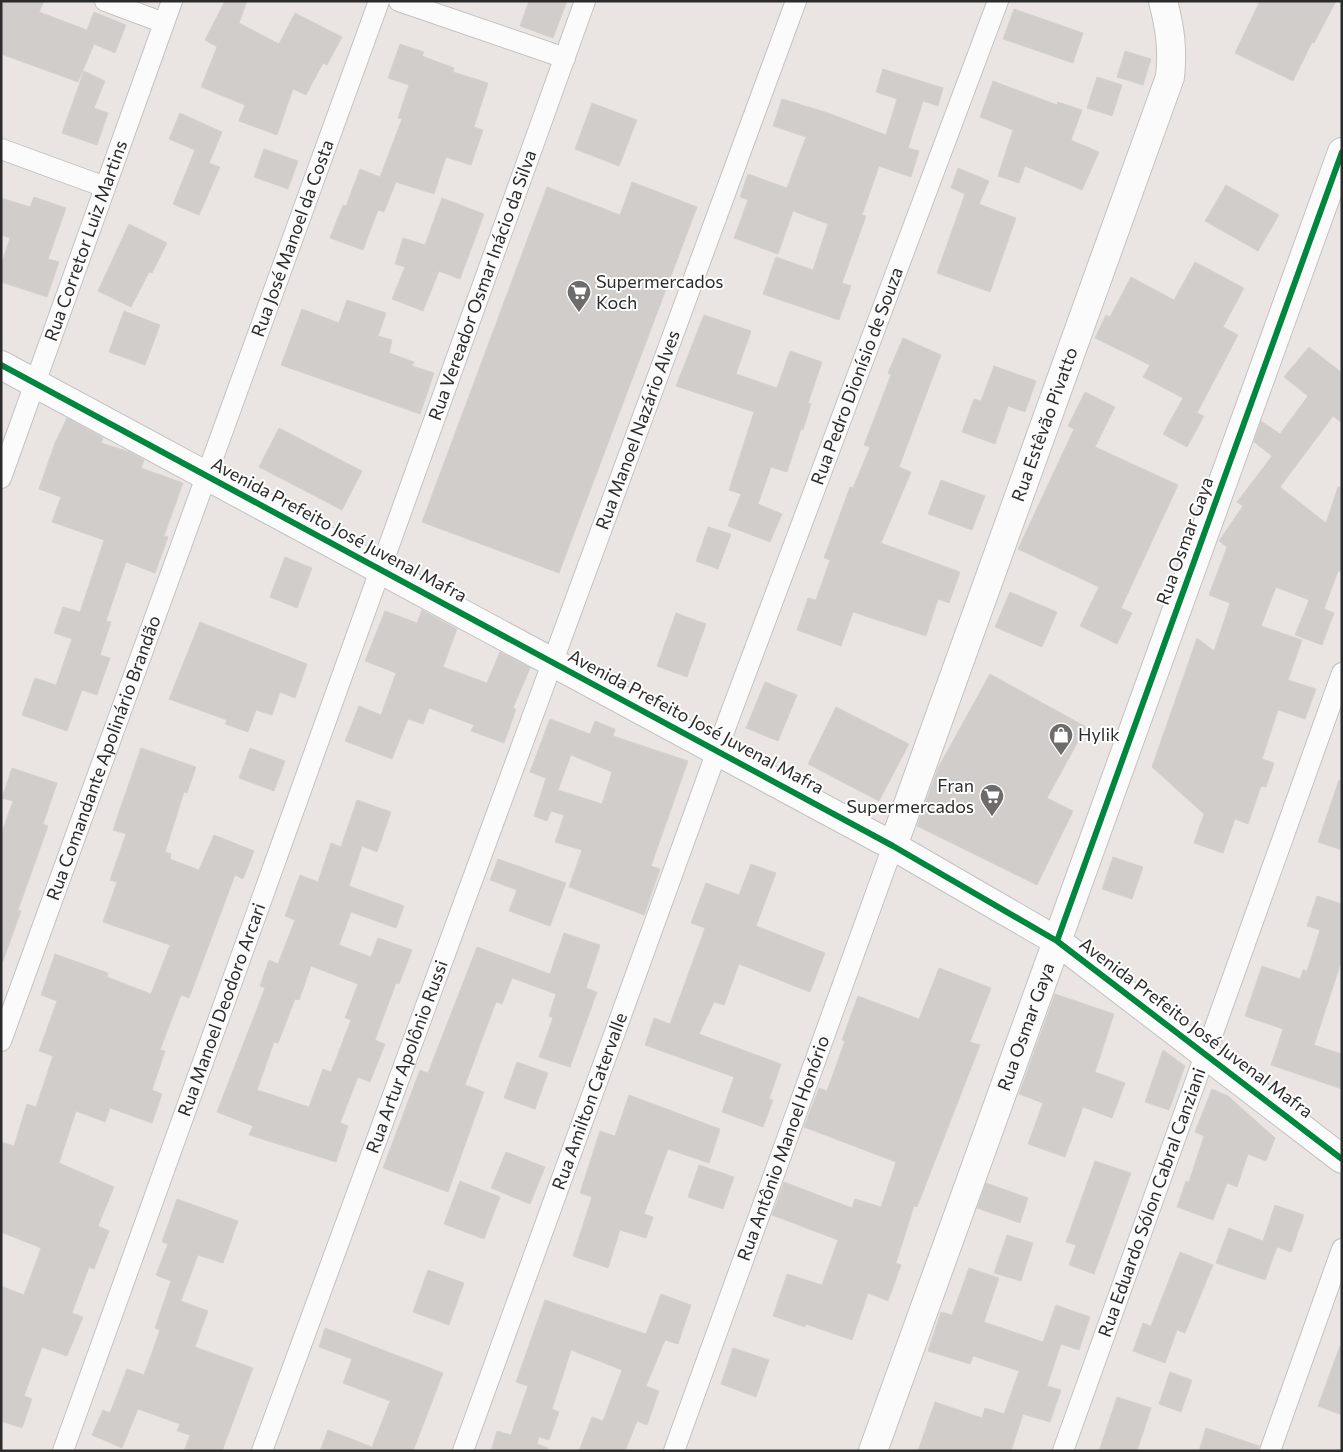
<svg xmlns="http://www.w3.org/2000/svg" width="1343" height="1452" viewBox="0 0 1343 1452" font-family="Commissioner,sans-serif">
<rect width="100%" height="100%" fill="#eae5e2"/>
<path fill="#d0cdcb" stroke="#d4d1ce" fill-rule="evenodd" d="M1,1h43l-5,11 48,18 7,-18 32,13 -11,28 -21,-9 -16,38 -77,-28z
M225,1h22l-8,22 40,21 16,-31 47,24 -15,28 -4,-2 -17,32 -13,-6 -16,46 -38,-14 6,-16 -44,-18 16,-40 -12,-7z
M529,1h38l-14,37 -33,-12z
M1260,1h76l-22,42 -2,-1 -19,39 -58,-28z
M1014,9l69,24 -10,30 -70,-24z
M400,44l24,8 -2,4 32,12 -1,4 35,11 -14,44 9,3 -12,35 -25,-8 -12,37 -38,-12 -12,30 -6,-2 -15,40 -33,-12 13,-33 3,1 14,-37 20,8 22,-58 -4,-1 11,-33 -21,-7z
M1125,51l26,8 -8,26 -26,-8z
M883,69l60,19 -5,18 -15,-5 -15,47 11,3 -8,26 -32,-11 -17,49 4,1 -24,67 9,3 -12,34 -76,-26 13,-37 37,13 15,-46 -35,-13 -15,43 -44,-16 14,-38 -8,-3 8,-23 39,14 19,-51 -33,-11 9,-27 43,13 61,23 11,-36 -21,-7z
M84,71l21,10 -11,27 14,5 -11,32 -35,-12z
M1097,77l25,8 -10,31 -25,-8z
M993,81l64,24 1,-3 24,8 -11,30 28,12 -17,38 -57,-24 -6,17 -21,-7 15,-46 -33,-13z
M592,103l45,17 -18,46 -44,-17z
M180,113l42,19 -13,31 11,4 -21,48 -26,-11 22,-54 -26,-11z
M264,149l34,12 -10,28 -34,-12z
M958,168l31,13 -10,23 37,14 -26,74 -53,-19 28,-79 -14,-6z
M632,182l65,25 -138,366 -137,-51 125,-335 73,28z
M1226,185l53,30 -21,36 -53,-30z
M34,197l32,11 -18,51 11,3 -12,35 -46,-15v-16l9,-28 -9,-3v-37l29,9z
M442,198l42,16 -24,65 -21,-8 -16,40 -31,-12 13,-32 -10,-3 8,-26 22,7z
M129,224l38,19 -15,30 -3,-1 -18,35 -33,-16z
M1195,262l49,26 -21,39 15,8 -41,78 7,3 -17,31 -24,-13 20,-36 -40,-21 7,-12 -55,-27 11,-23 4,2 21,-40 43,23z
M347,300l39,13 -8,23 14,4 -3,13 25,9 -2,4 22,7 -14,41 -139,-49 21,-56 37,14z
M124,311l36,14 -15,40 -36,-13z
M704,315l47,16 -15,43 41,14 13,-37 32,11 -14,41 3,1 -8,26 -2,-1 -14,43 -16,-5 -13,37 24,10 -12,28 -42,-16 13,-32 -12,-4 25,-78 -78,-26z
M903,338l38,17 -42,112 12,5 -30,71 79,29 -11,31 -11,-4 -12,37 -73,-24 -12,34 -44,-16 11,-32 8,2 14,-40 -6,-2 26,-71 3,1 17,-41 -6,-2 27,-70 -3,-2z
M1309,347l33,26v50l-9,-7 -53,71 46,36 12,-36h4v85l-4,-1 -14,38 10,4 -12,32 -27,-10 14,-35 -33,-13 -15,39 41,14 -14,40 28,9 -11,30 -27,-9 -16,49 12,4 -8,24 -5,-1 -13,38 -13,-5 -12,34 -29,-10 10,-29 -52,-47 45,-129 17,13 16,-48 -21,-8 18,-48 -8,-6 24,-35 -6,-4 35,-46 -18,-14 7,-21 19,13 28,-38 -24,-19z
M994,366l42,15 -11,31 -17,-6 -13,38 -33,-12 12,-33 7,2z
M1085,392l30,15 -20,40 83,38 -57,123 11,5 -15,31 -37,-18 19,-39 -81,-38 56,-120 -6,-3z
M67,418l36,20 -2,5 29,9 14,8 -3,8 42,15 -19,53 4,1 -13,36 -29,-11 -20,59 5,1 -11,33 10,3 -13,37 -15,-5 -15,41 -45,-16 13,-37 21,7 16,-46 -18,-6 9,-26 17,5 24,-72 -52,-18 9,-25 -22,-8 16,-46z
M279,428l83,43 -20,39 -83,-43z
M941,480l44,16 -13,34 -44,-16z
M708,527l23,7 -13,35 -22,-8z
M285,557l27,11 -15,40 -27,-11z
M1010,592l47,20 -15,35 -47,-20z
M422,610l35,19 -14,38 44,16 13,-31 30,16 -17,40 3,1 -12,34 -33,-12 3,-6 -45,-17 -6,16 -15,-5 -16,40 -47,-18 14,-35 22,9 15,-42 -31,-12 20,-50 32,12z
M676,613l30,11 -19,53 -30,-11z
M200,622l107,42 -12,34 -15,-6 -8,23 -16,-5 -8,22 -23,-8 2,-4 -58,-21z
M990,674l96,53 -39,71 26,13 -36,74 -120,-59 21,-58z
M765,682l32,13 -19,46 -32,-13z
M836,707l73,37 -30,57 -71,-37z
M550,719l40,15 5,-13 20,8 -2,7 75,25 -37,105 9,3 -16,46 -75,-28 13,-37 -27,-8 9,-27 -13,-4 -4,10 -13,-5 12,-38 -16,-6zM571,755l41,17 -10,32 -44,-14z
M141,748l55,19 -9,26 -3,-1 -19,60 6,2 -1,5 29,11 15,-35 40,16 -11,28 -8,-4 -46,123 -8,-3 -21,55 5,1 -13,39 10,4 -10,29 -42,-15 -5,14 -29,-11 -17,52 55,24 -16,39 11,5 -15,38 -5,-2 -17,46 11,4 -16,39 -25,-9 -18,49 8,3 -10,29 -21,-7v-135l23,9 17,-47 -40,-16v-90l13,4 13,-42 9,3 17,-51 -14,-5 18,-50 -16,-6 14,-41 53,19 -1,4 44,17 19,-49 -67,-23 14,-40 -7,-2 16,-46 -13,-4z
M250,748l35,13 -11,30 -35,-13z
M12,768l45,15 -14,41 5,2 -30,84 3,1 -18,50 -2,-1v-125l12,-34 -11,-3z
M1339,780l3,1v69l-24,-8z
M357,800l34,12 -14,40 -15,-6 -13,40 55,20 -8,22 -45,-16 -12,33 32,12 7,-19 34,12 -13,34 -3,-1 -21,57 10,4 -15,38 -12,-5 -18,46 8,3 -12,36 -87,-27 4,-9 -36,-14 48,-124 -5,-2 9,-26 9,4 17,-44 -10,-4 15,-41 18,7 13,-39 10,4zM311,966l47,18 -13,34 6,2 -20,52 -8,-3 -14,38 -52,-17 17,-48 4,1 17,-44 4,1z
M1113,857l30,10 -11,32 -30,-10z
M498,859l68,24 -16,43 -41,-15 8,-21 -27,-10z
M751,864l25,9 -20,53 69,27 -15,39 -71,-28 -15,41 -10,-3 -15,32 82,30 -12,35 4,1 -10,27 -41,-15 12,-35 -89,-32 9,-27 16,6 35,-96 -14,-5 15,-40 33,12z
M1317,896l25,8v55l-28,86 28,9v35l-71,-24 12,-36 -38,-13 17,-50 38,13 3,-9 4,1 13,-41 -13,-4z
M564,933l36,12 -14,43 11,4 -27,75 -31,-10 14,-39 -4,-2 7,-22 -44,-16 -10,26 -6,-2 -31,83 19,7 -36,100 -65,-24 37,-98 8,3 49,-126 73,27z
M939,968l52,20 -21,54 10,3 -63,162 -3,-1 -18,57 5,2 -13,36 -20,-8 -16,47 -46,-16 -1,3 -32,-11 14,-42 35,11 16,-45 -66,-25 12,-33 68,26 3,-9 26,8 15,-45 -92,-35 15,-39 8,3 18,-50 -3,-1 16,-44 61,23z
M1055,994l59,20 -19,58 30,11 -13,35 -29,-11 -18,50 -37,-13 15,-41 -24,-9z
M1163,1050l22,16 -16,44 -24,-8z
M517,1062l31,11 -13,36 -31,-11z
M1212,1089l16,7 47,42 -9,23 -18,-7 -11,33 -10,-4 -14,37 -36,-13 9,-26 3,1 15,-46 -9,-4z
M629,1095l91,34 -11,34 -41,-14 -24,65 9,3 -7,21 -26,-8 -12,38 -35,-12 19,-59 -12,-4 20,-62 15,5z
M506,1152l39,15 -15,37 -39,-16z
M1095,1161l36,12 -37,101 -25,-9 7,-20 -10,-3z
M699,1165l35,12 -11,32 -35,-12z
M460,1181l40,16 -16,42 -40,-15z
M986,1183l42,15 -8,25 -43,-15z
M177,1199l61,22 -15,42 -25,-8 -17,46 27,10 -13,36 58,21 -31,83h-38l6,-16 -13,-4 3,-7 -42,-15 -16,39 -30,-13 11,-25 7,3 17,-44 17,6 16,-45 -5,-2 16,-47 -15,-6 12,-31 -6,-2z
M1275,1205l29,10 -13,37 -14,-5 -12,33 -49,-17 13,-35 34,13z
M1007,1235l26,8 -12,38 -27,-8z
M1180,1252l33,13 -28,68 -8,-3 -12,33 -32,-12 10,-28 8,3z
M969,1268l30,10 -15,44 59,20 13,-37 34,12 -11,33 -18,-6 -14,42 14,4 -11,32 -27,-8 -12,37h-93l17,-49 47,16 3,-10 19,6 15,-43 -46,-15 -3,8 -42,-13 13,-39 11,3z
M428,1270l36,13 -15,42 -36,-13z
M661,1294l30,11 -13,39 -13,-4 -19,46 13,5 -12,34 -10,-4 -12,30h-46l13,-34 11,4 19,-51 -51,-20 -19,59 7,3 -10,28 -10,-3 -2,7 11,4 -1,3h-56l6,-20 14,4 17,-49 -12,-4 29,-82 101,34z
M325,1328l118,45 -30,78h-93l8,-21 44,17 18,-46 -47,-18 9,-24 -33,-12z
M1340,1346h2v69l-24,-9z
M733,1348l36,12 -13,37 -35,-13z
M1170,1372l22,8 -11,32 -22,-8z
M1117,1397l34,11 -14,43h-38z
M1206,1428l53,18 -1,5h-59z"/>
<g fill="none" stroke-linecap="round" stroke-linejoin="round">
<defs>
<g id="minor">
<path d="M105,1l59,22"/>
<path d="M399,1l166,57"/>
<path d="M1,149l104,38"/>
<path id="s1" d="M1,478l171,-477"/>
<path id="s2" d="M1,1041l378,-1040"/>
<path id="s3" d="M63,1451l522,-1450"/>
<path id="s4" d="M262,1451l534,-1450"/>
<path id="s5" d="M463,1451l267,-736 268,-714"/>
<path id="s6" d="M674,1451l219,-605"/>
<path id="s7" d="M1063,1451l279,-778"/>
<path d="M1270,1451l72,-202"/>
</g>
<g id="secondary">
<path d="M1,365l892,481 164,95 285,218"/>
<path id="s8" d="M893,846l277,-769c3,-28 0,-49 -7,-76"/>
<path id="s9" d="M873,1451l469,-1299"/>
</g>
</defs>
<use href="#minor" stroke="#c3c2c2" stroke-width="22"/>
<use href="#secondary" stroke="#c3c2c2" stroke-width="30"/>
<use href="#minor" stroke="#fcfbfb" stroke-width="20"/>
<use href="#secondary" stroke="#fcfbfb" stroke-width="28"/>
<defs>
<path id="cycleway" d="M1,365l892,481 164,95 285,218
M1057,941l285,-789"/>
</defs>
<use href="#cycleway" stroke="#fff" stroke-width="9"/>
<use href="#cycleway" stroke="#00873e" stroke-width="6"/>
</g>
<defs>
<symbol id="supermarket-pin" viewBox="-11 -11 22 30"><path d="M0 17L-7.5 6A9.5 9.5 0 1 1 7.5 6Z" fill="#6e6c6b" stroke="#fff"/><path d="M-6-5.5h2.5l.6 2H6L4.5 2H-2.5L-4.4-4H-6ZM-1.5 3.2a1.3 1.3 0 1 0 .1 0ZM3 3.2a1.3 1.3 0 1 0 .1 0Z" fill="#fff"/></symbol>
<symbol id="shop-pin" viewBox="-11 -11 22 30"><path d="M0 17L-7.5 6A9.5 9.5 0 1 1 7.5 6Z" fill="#6e6c6b" stroke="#fff"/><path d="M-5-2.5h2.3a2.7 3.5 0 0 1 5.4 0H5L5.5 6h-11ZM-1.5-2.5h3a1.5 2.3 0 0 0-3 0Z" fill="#fff"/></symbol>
</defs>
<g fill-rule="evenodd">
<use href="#supermarket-pin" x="565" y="278" width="28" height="38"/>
<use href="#shop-pin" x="1047" y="721" width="28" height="38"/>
<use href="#supermarket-pin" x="978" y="782" width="28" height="38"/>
</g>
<g text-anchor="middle" stroke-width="4" stroke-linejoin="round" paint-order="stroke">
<g font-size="18" fill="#2b2b2b" stroke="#fff">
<text dy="6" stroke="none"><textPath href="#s2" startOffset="854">Rua José Manoel da Costa</textPath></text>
<text dy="6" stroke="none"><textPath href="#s1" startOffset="252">Rua Corretor Luiz Martins</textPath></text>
<text dy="6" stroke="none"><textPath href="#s3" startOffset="1239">Rua Vereador Osmar Inácio da Silva</textPath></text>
<text dy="6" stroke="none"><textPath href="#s5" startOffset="1145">Rua Pedro Dionísio de Souza</textPath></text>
<text dy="6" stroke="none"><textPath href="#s8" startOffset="448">Rua Estêvão Pivatto</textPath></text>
<text dy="6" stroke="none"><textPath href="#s4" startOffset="1088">Rua Manoel Nazário Alves</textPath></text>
<text transform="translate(339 530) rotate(28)" y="6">Avenida Prefeito José Juvenal Mafra</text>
<text transform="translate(1185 541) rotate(-70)" y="6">Rua Osmar Gaya</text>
<text transform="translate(696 722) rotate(28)" y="6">Avenida Prefeito José Juvenal Mafra</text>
<text dy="6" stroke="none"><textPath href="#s2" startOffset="301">Rua Comandante Apolinário Brandão</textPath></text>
<text dy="6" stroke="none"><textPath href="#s3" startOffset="469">Rua Manoel Deodoro Arcari</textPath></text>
<text dy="6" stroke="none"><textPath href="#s9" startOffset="451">Rua Osmar Gaya</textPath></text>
<text transform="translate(1196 1028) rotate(37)" y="6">Avenida Prefeito José Juvenal Mafra</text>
<text dy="6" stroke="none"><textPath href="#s4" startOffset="420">Rua Artur Apolônio Russi</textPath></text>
<text dy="6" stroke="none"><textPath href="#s5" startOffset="372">Rua Amilton Catervalle</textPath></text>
<text dy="6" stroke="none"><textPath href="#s6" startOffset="322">Rua Antônio Manoel Honório</textPath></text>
<text dy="6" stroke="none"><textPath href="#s7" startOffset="264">Rua Eduardo Sólon Cabral Canziani</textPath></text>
</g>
<g font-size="18" fill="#2b2b2b" stroke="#fff" text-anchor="start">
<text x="596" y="288">Supermercados<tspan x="596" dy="21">Koch</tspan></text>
<text x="1078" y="741">Hylik</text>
<text x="974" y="792" text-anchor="end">Fran<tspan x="974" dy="21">Supermercados</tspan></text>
</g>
</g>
<rect width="1343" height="1452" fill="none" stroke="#2b2b2b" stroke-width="5"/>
</svg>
